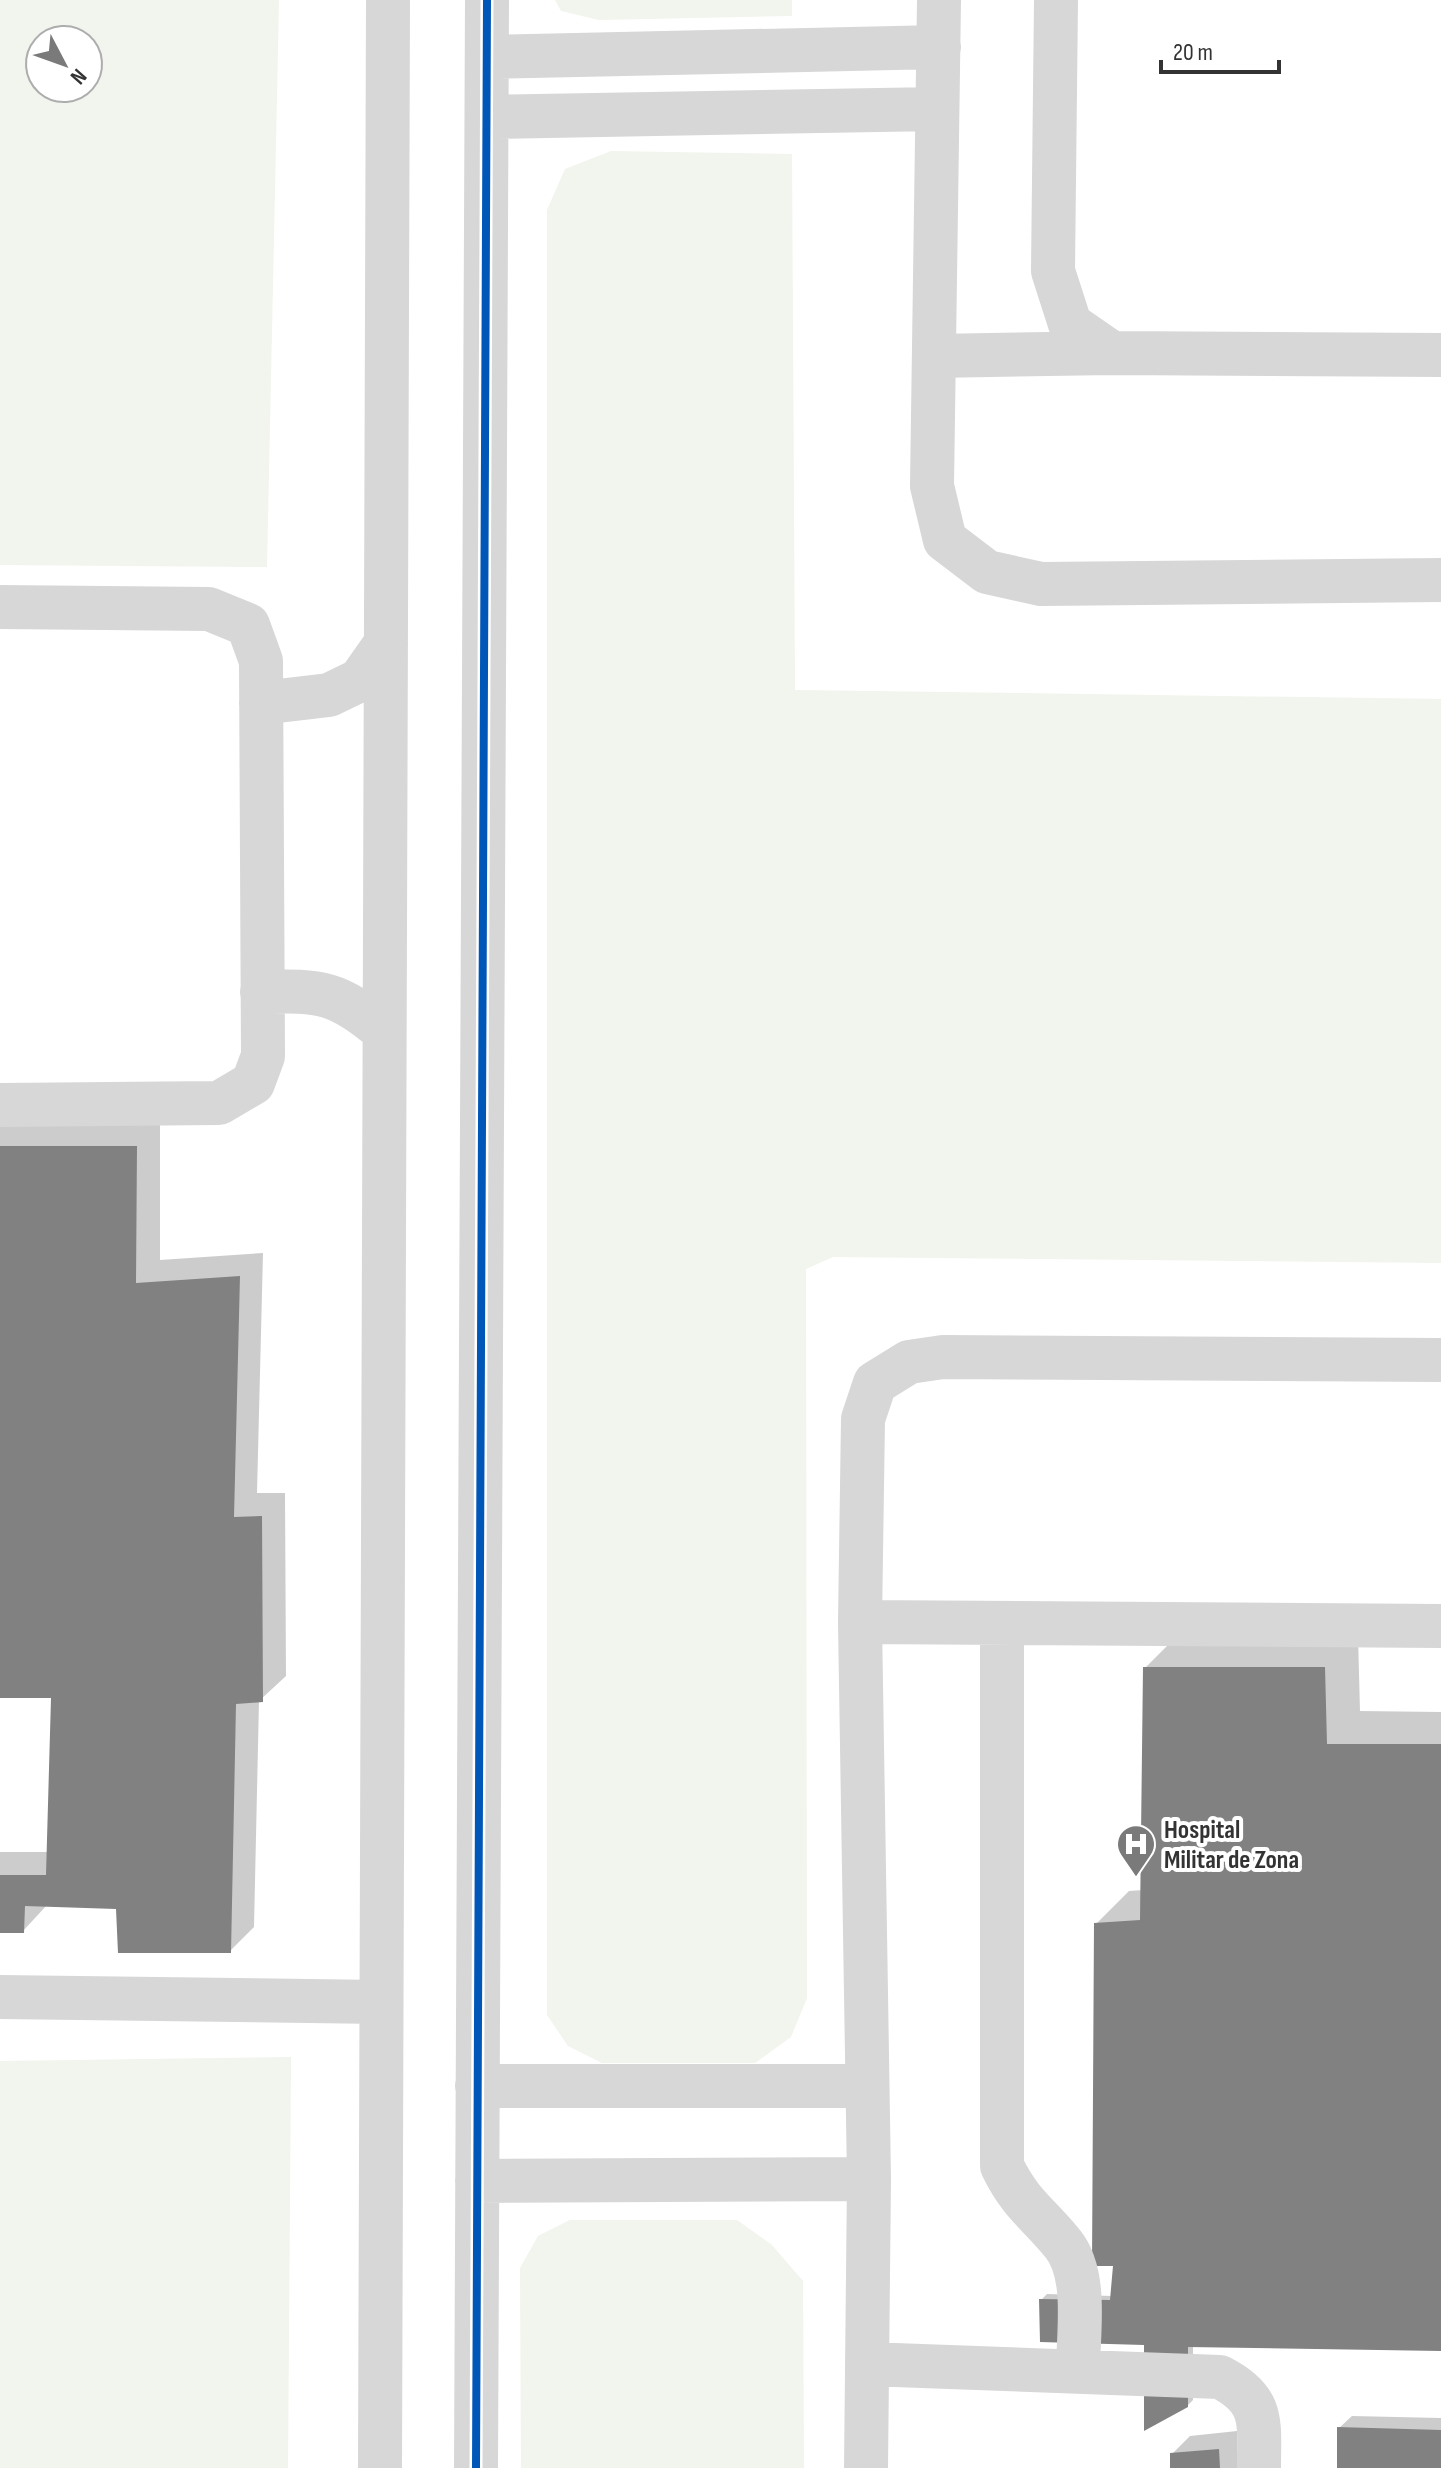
<svg xmlns="http://www.w3.org/2000/svg" width="1441" height="2468" viewBox="0 0 1441 2468" font-family="'Sofia Sans Condensed',sans-serif">
<rect width="100%" height="100%" fill="#fff"/>
<path fill="#f1f5ed" fill-rule="evenodd" d="M0,0h279l-12,567 -267,-2zM40,40h48v48h-48z
M555,0h237v16l-193,4 -38,-9z
M611,151l181,3 3,536 646,9v564l-608,-6 -27,12 1,729 -16,39 -36,26h-153l-34,-17 -21,-31v-1805l18,-41z
M291,2057l-3,411h-288v-407z
M570,2220h167l35,25 31,36 1,187h-283l-1,-200 18,-32z"/>
<path fill="#0003" d="M0,1123h160v137l103,-7 -6,240h28l1,183 -27,25 -5,226 -24,24 -112,-44 -71,-2 -24,26h-23v-79h49l4,-156h-53z
M1178,1635h180l2,76 81,1v636l-248,-4v56l-6,6 -41,-62 -105,-44 6,-6 65,2 3,-32 -19,-340 33,-33 14,-1 2,-222z
M1352,2416l89,2v50h-102v-40z
M1237,2431l1,37h-66v-14l18,-18z"/>
<path fill="#818181" d="M0,1146h137l-1,137 104,-7 -6,241 28,-1 1,186 -27,2 -5,249h-113l-2,-44 -91,-3 -1,27h-24v-58h46l5,-177h-51z
M1143,1667h182l2,77h114v607l-253,-4v60l-44,24v-86l-104,-3 -1,-43 71,1 3,-34h-21l2,-343 46,-3z
M1337,2427l104,3v38h-104z
M1219,2449l1,19h-50v-15z"/>
<g fill="none" stroke-linecap="round" stroke-linejoin="round">
<path stroke="#d7d7d7" stroke-width="44" d="M939,0l-7,486 13,54 42,32 54,12 400,-4
M1056,0l-3,271 17,53 42,29
M487,57l452,-10
M487,117l450,-8
M934,356l178,-3 329,2
M0,607l209,2 39,16 13,36 2,395 -10,27 -34,20 -219,2
M261,703l68,-8 31,-15 26,-37
M262,992c59,-2 76,0 122,39
M860,1622l581,4
M1002,1623v543c19,39 36,47 61,78 25,31 15,89 15,127
M0,1997l381,5
M477,2086h390
M477,2181l392,-2
M867,2364l353,13c45,23 39,45 39,91
M380,2468l8,-2468
M476,2468l11,-2468
M866,2468l3,-289 -9,-557 3,-203 12,-36 34,-21 34,-5 498,3"/>
<defs>
<path id="cycleway" d="M476,2468l11,-2468"/>
</defs>
<use href="#cycleway" stroke="#fff" stroke-width="13"/>
<use href="#cycleway" stroke="#0057b8" stroke-width="8"/>
</g>
<defs>
<symbol id="hospital-pin" viewBox="-11 -11 22 30"><path d="M0 17L-7.5 6A9.5 9.5 0 1 1 7.5 6Z" fill="#7a7a7a" stroke="#fff"/><path d="M-5-5h3v3.5h4V-5h3V5h-3V1.5h-4V5h-3Z" fill="#fff"/></symbol>
</defs>
<g fill-rule="evenodd">
<use href="#hospital-pin" x="1114" y="1822" width="44" height="60"/>
</g>
<g text-anchor="middle" stroke-width="8" stroke-linejoin="round" paint-order="stroke">
<g font-size="26" font-weight="bold" fill="#333" stroke="#fff" text-anchor="start">
<text x="1164" y="1838">Hospital<tspan x="1164" dy="30">Militar de Zona</tspan></text>
</g>
</g>
<g transform="translate(64 64) rotate(131)"><circle r="38" fill="#ffffff" stroke="#adadad" stroke-width="2"/>
<path d="M0-6L14 30L0 20L-14 30Z" fill="#7a7a7a"/>
<text y="-12" font-size="22" font-weight="bold" text-anchor="middle" fill="#333333">N</text>
</g>
<path d="M1161 60v12h118v-12" fill="none" stroke="#333333" stroke-width="4"/>
<text x="1173" y="60" font-size="24" fill="#333333" stroke="#ffffff" stroke-width="6" paint-order="stroke">20 m</text>
</svg>
